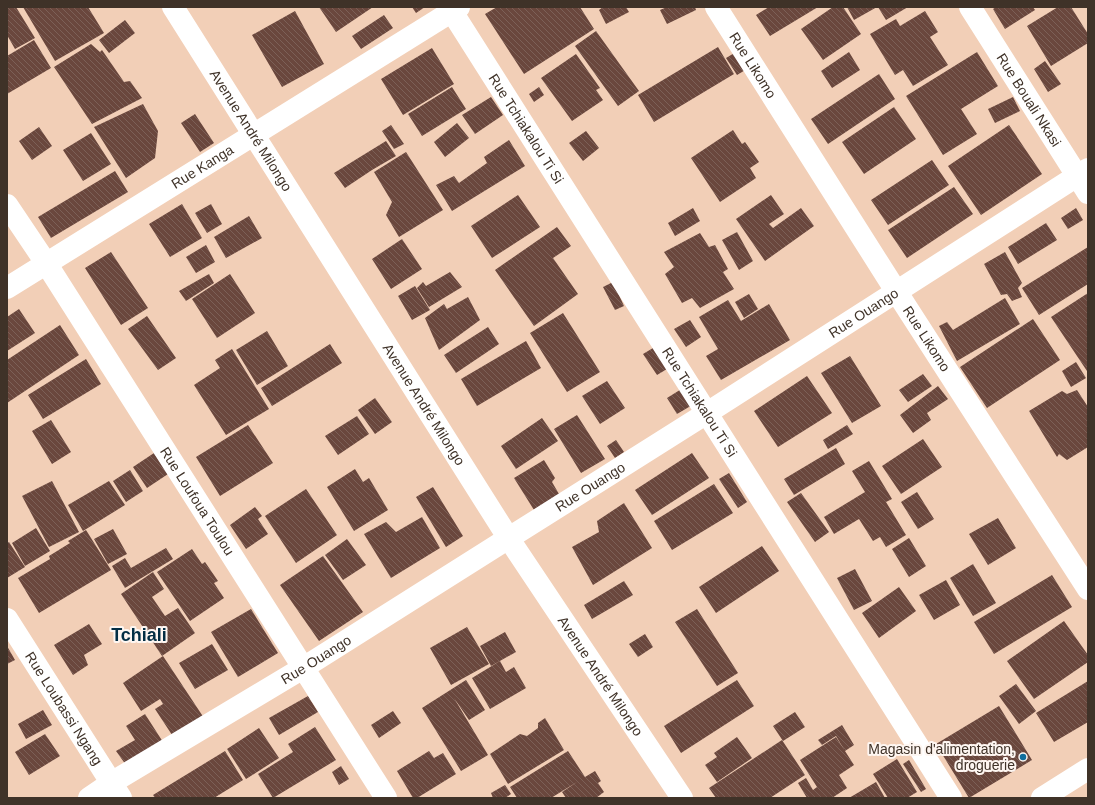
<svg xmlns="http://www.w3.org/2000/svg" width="1095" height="805" viewBox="0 0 1095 805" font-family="Helvetica,sans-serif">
<defs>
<pattern id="building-back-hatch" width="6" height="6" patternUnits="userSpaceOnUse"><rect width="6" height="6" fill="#6a473d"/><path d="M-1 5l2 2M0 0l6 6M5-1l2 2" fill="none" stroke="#7c6057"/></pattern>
</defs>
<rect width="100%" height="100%" fill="#f2cfb7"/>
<path fill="url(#building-back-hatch)" d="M9,7h7l19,31 -20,11 -8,-14v-27z
M23,7h65l16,26 -49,28z
M319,7h54l-37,25z
M412,7h13l-9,6z
M497,7h83l14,22 -70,45 -39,-60z
M603,7h23l3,5 -23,12 -7,-14z
M667,7h28l1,3 -29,14 -7,-14z
M769,7h49l-48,29 -14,-21z
M833,7h10l18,27 -38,26 -22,-31z
M847,7h30l-23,13z
M878,7h30l-22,13z
M996,7h37l2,3 -30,19 -12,-20z
M1058,7h13l17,27v9l-37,23 -24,-40z
M295,11l29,53 -42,23 -30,-52z
M925,11l13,21 -8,5 18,28 -35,21 -10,-16 -8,5 -25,-41 26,-15 4,7z
M384,15l9,13 -32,21 -9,-13z
M125,20l10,13 -26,20 -10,-13z
M596,31l43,60 -21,15 -43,-60z
M34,40l17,28 -44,26v-38z
M91,44l9,8 2,-2 22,32 6,-1 12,17 -50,26 -38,-57z
M718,47l16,27 -80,48 -16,-27z
M432,48l22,36 -51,31 -22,-36z
M736,52l11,17 -10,6 -11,-17z
M849,52l11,18 -28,18 -11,-17z
M977,52l21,34 -37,23 16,25 -34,21 -37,-59z
M576,54l24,34 -4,2 7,10 -31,21 -31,-43z
M1045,61l16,23 -13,8 -14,-23z
M879,74l16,25 -67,45 -17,-25z
M452,87l14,22 -44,27 -14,-22z
M539,87l5,8 -10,7 -5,-8z
M491,97l12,18 -28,19 -13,-19z
M1013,97l7,14 -25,12 -7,-14z
M143,104l15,27 -3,27 -29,20 -32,-51z
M894,107l22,32 -52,35 -22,-32z
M195,114l19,29 -14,9 -19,-29z
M457,123l12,15 -24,19 -11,-15z
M391,125l13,19 -10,5 -12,-18z
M1009,125l33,49 -61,41 -33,-49z
M39,127l13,19 -20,14 -13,-19z
M733,130l9,14 3,-2 14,20 -9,6 6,10 -36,24 -29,-44z
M586,131l13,17 -16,13 -14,-18z
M91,133l20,31 -28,17 -20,-31z
M509,140l16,26 -73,45 -16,-26 18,-9 5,7 28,-20 -3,-6z
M386,141l10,15 -24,14 -27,18 -11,-15z
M406,152l37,58 -44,27 -13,-22 6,-13 -18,-30z
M932,160l17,25 -61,40 -17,-25z
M115,171l13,21 -77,46 -13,-21z
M954,187l19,27 -66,44 -19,-28z
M518,195l22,32 -48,31 -21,-32z
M771,195l13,19 -15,10 4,4 28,-20 13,18 -49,35 -29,-42z
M182,204l20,34 -32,19 -21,-33z
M211,204l11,20 -15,9 -12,-20z
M693,208l7,13 -25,15 -7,-13z
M1076,208l7,12 -15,9 -7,-11z
M249,216l13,22 -36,20 -12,-21z
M1046,223l11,17 -39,24 -10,-17z
M557,227l14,19 -18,12 25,36 -44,32 -39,-56z
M737,232l16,29 -14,9 -17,-30z
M700,233l9,14 6,-2 13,24 -5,3 11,17 -34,19 -8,-10 -10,5 -17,-29 9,-7 -10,-15z
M402,239l20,30 -31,20 -19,-30z
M206,245l9,17 -19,11 -10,-16z
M1088,247v37l-49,31 -17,-27z
M111,252l37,56 -27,17 -36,-57z
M1005,252l17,31 -4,5 4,9 -10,4 -5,-7 -6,1 -17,-31z
M450,272l12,15 -33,20 -12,-19 6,-6 3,4z
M209,274l5,9 -28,18 -7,-10z
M230,274l25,39 -38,25 -25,-39z
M613,282l11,24 -9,4 -12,-23z
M415,286l15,24 -18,10 -14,-24z
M1088,293v77l-1,1 -36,-54z
M749,294l9,15 -14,9 -9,-16z
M468,297l12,23 -41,30 -14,-32 19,-14 3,5z
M1005,298l15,26 -63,37 -18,-35 8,-4 6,8z
M728,300l13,21 28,-17 21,36 -69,40 -15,-24 12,-7 -19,-32z
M19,309l16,24 -28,18v-34z
M563,313l37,59 -33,20 -37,-59z
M147,316l29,42 -18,12 -30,-41z
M1033,319l27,41 -73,48 -27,-41z
M690,320l11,17 -15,10 -12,-18z
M60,325l19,30 -72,48v-43z
M488,327l11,17 -43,29 -12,-18z
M267,331l21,35 -31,19 -21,-35z
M526,341l15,27 -64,38 -16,-27z
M330,344l12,19 -70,43 -11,-18z
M653,348l14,21 -10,6 -14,-21z
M232,349l37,60 -43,26 -32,-50 26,-17 -5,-8z
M850,356l31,50 -29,17 -31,-50z
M86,359l15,25 -58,35 -15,-24z
M1076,362l10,16 -15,9 -9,-16z
M923,374l9,12 -24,16 -9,-12z
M807,376l25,37 -54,34 -24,-36z
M607,381l18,27 -25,16 -18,-28z
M938,386l10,13 -21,14 4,7 -18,13 -13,-18z
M683,388l11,16 -17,10 -10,-16z
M1077,390l11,17v40l-21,13 -8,-6 -2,3 -28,-46 33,-20 5,3z
M375,398l17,24 -17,12 -17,-24z
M577,415l28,44 -24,14 -27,-44z
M357,416l12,18 -31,21 -13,-19z
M542,418l16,23 -42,28 -15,-23z
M51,420l20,32 -19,12 -20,-33z
M248,425l25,38 -53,33 -24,-39z
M847,425l6,9 -25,15 -5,-9z
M923,439l19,28 -41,27 -19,-28z
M616,440l8,12 -9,6 -8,-12z
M836,448l9,16 -51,31 -10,-16z
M154,453l14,21 -21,14 -14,-21z
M692,453l17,25 -57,37 -17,-25z
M544,460l11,18 -3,4 7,12 -25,16 -20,-32z
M869,461l23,38 -6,3 20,33 -20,12 -6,-10 -7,4 -14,-22 -25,15 -10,-17 41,-25 -13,-21z
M355,469l8,13 6,-4 19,32 -34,21 -27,-44z
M130,470l13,21 -17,11 -13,-21z
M729,473l18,29 -9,6 -19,-29z
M52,481l27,51 -30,15 -27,-51z
M109,481l16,24 -42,26 -15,-26z
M714,484l19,29 -61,37 -18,-29z
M433,487l30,49 -17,11 -30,-50z
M306,489l31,46 -41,28 -31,-47z
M917,492l17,27 -16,10 -17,-27z
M801,493l28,39 -14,10 -28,-40z
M624,503l28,45 -59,37 -21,-38 27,-15 -2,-11z
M255,507l7,9 -4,3 10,15 -22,15 -16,-24z
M422,517l18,31 -49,30 -27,-44 22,-12 10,10z
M998,518l18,30 -28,17 -19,-31z
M36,528l14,23 -25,15 -13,-23z
M113,529l14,25 -19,10 -14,-25z
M86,530l25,40 -72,43 -21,-35 32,-19 -1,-3 21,-13 -2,-2z
M909,538l17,28 -17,11 -17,-28z
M347,539l19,26 -23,15 -18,-25z
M9,542l16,25 -18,11v-35z
M762,546l17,25 -63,42 -17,-26z
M166,548l7,11 -48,29 -13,-22 13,-8 6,10z
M192,549l10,15 3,-2 13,19 -4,2 10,15 -34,23 -33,-49z
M323,556l40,56 -44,29 -39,-56z
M973,564l23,39 -23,13 -23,-38z
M855,569l17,32 -18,9 -17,-32z
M153,572l11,17 -12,8 13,19 13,-8 17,25 -33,23 -41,-62z
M1052,575l20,32 -78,47 -20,-32z
M946,580l14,25 -26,15 -15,-25z
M624,581l9,14 -41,24 -8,-14z
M899,587l17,24 -37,27 -17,-25z
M251,609l27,44 -40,24 -27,-45z
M697,609l41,64 -21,13 -42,-64z
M1064,621l24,34v7l-54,37 -27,-38z
M89,624l13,20 -18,11 4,10 -15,10 -19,-30z
M467,627l22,37 -38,21 -21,-37z
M505,632l11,20 -25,14 -11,-20z
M645,634l8,13 -15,10 -9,-13z
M212,644l16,26 -33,19 -16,-26z
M7,646l8,14 -8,4z
M163,656l41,62 -30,20 -19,-29 8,-5 -3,-5 -19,12 -18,-28z
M500,661l6,11 8,-5 12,21 -36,21 -18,-31z
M466,680l19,30 -16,10 -15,-22 34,57 -27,16 -39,-63z
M737,680l17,26 -73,47 -17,-27z
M1088,681v41l-34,20 -18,-29z
M1016,684l20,27 -17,13 -20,-28z
M308,696l10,16 -39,23 -10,-17z
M999,706l33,54 -63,38 -33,-54z
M43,710l9,15 -26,14 -8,-15z
M393,711l8,12 -22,15 -8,-13z
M795,712l10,15 -22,14 -10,-15z
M145,714l18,28 -37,23 -10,-14 19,-11 -9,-14z
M545,718l19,32 -56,34 -18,-30 30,-20 7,2 11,-8v-5z
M842,725l12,20 -9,6 -9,-15 -14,9 -4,-5z
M315,727l21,33 -63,38 -15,-24 35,-22 -5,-8z
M259,728l20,30 -33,21 -19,-30z
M45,734l15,22 -31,19 -14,-23z
M737,737l15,21 -35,24 -12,-17 12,-8 -3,-4z
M836,737l18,28 -15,10 8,13 -15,10h-25l-9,-15 8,-5 7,12 4,-3 -17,-27z
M782,740l23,35 -35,23h-54l-7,-10z
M225,751l18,29 -29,18h-59l-2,-3z
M429,751l5,7 9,-5 13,21 -39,24h-4l-16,-27z
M568,751l17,26 10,-6 6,10 -3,2 6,9 -8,6h-30l-4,-6 15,-10 -26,16h-34l-7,-11z
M897,759l20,33 -10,6h-19l-15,-24z
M909,760l17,29 -5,3 -18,-28z
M341,766l8,13 -10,6 -7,-13z
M876,782l9,16h-36z
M505,785l6,9 -6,4h-12l-2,-5z"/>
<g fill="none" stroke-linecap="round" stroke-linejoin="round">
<g stroke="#fff" stroke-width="22">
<path id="s1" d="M173,7l336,532 173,259"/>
<path id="s2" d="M449,7l502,791"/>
<path id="s3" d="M716,7l180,284 192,298"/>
<path id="s4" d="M970,7l118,186"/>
<path id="s5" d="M7,205l39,58 340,535"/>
<path id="s6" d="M7,288l452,-281"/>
<path id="s7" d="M7,619l114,179"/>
<path id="s8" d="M89,798l22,-15 192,-115 404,-255 381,-244"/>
<path d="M1042,798l46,-29"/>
</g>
</g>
<circle fill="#0f6e9d" stroke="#fef6f1" stroke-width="1.5" cx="1023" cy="757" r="4"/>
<g text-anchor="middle" stroke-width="4" stroke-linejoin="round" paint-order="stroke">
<g font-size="14" fill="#3f3228" stroke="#fef6f1">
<text dy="5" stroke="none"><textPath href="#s3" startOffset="69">Rue Likomo</textPath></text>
<text dy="5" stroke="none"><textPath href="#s4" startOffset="110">Rue Bouali Nkasi</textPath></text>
<text dy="5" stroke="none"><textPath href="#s2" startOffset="144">Rue Tchiakalou Ti Si</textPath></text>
<text dy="5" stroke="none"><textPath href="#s1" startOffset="146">Avenue André Milongo</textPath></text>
<text dy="5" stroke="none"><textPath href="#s6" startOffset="230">Rue Kanga</textPath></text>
<text dy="5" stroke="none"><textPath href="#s8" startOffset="914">Rue Ouango</textPath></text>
<text dy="5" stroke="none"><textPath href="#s3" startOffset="393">Rue Likomo</textPath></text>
<text dy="5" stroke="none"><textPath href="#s2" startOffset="468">Rue Tchiakalou Ti Si</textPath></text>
<text dy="5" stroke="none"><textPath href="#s1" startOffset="470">Avenue André Milongo</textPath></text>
<text dy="5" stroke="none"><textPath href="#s8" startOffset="590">Rue Ouango</textPath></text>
<text dy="5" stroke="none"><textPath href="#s5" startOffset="352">Rue Loufoua Toulou</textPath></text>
<text dy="5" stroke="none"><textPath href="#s8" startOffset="266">Rue Ouango</textPath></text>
<text dy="5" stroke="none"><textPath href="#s1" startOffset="794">Avenue André Milongo</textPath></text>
<text dy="5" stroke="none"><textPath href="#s7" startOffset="106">Rue Loubassi Ngang</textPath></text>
</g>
<g font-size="14" fill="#3f3228" stroke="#fef6f1" text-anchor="end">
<text x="1015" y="754">Magasin d'alimentation,<tspan x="1015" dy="16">droguerie</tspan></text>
</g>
<g font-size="18" font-weight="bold" fill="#032e44" stroke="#fef6f1">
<text x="139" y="641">Tchiali</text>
</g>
</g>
<rect width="1095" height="805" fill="none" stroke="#3f3228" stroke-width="16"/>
</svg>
